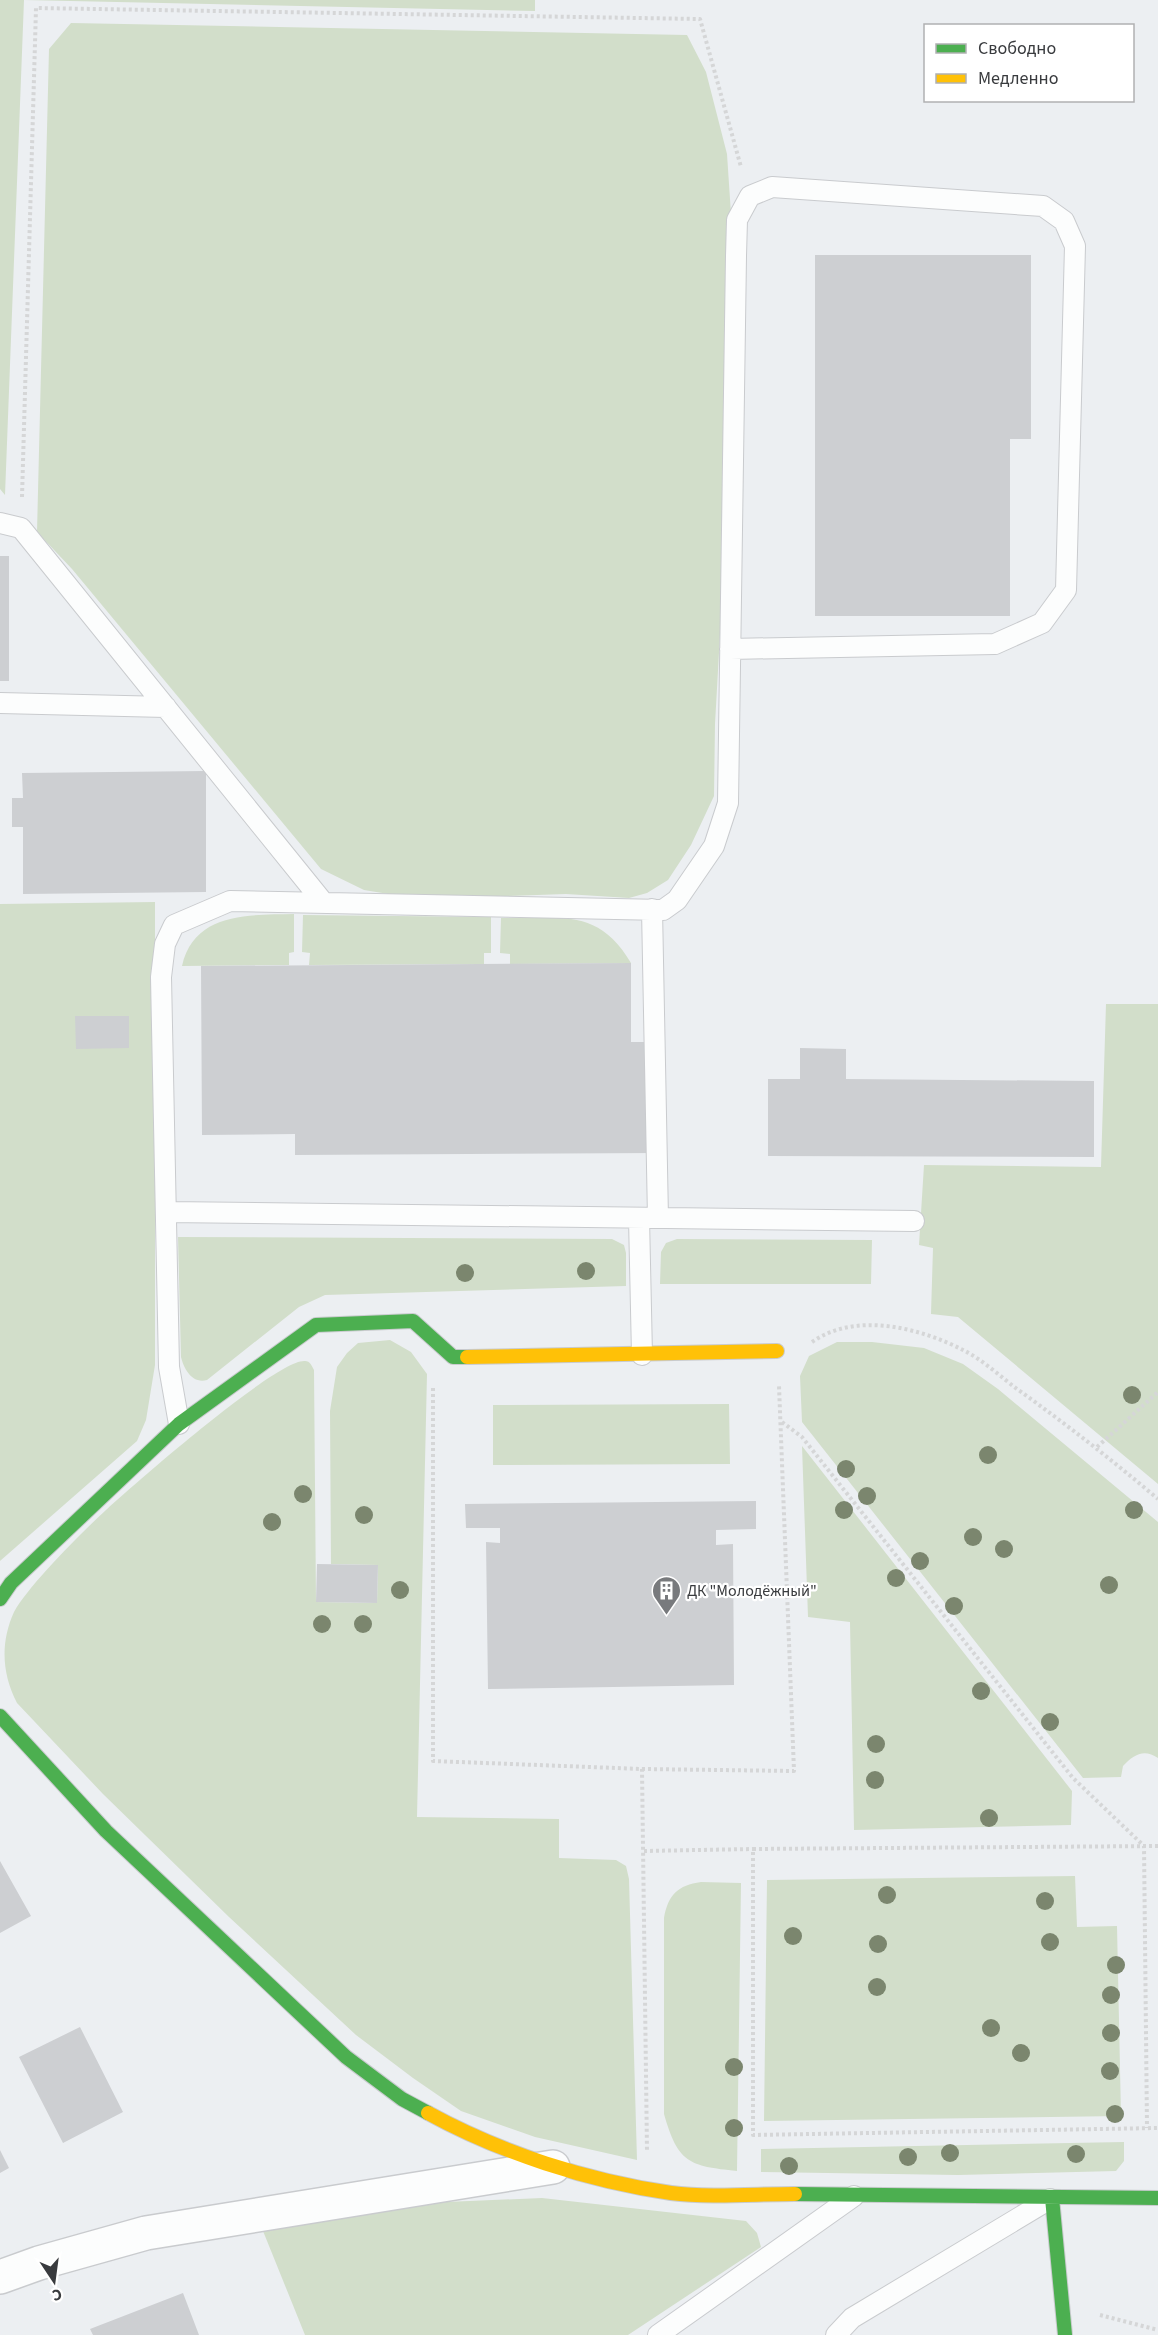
<svg xmlns="http://www.w3.org/2000/svg" width="1158" height="2335" viewBox="0 0 1158 2335" font-family="'Source Sans 3',sans-serif">
<rect width="100%" height="100%" fill="#eceff2"/>
<path fill="#d2deca" fill-rule="evenodd" d="M0,0h535v11l-511,-11 -19,495 -5,-6z
M71,23l616,12 19,37 21,82 5,75 -7,316 -10,179 -1,72 -23,49 -23,35 -21,13 -18,5 -63,-4 -147,5 -55,-9 -43,-21 -249,-300 -35,-37 12,-483z
M155,902v463l-9,55 -9,21 -137,120v-657zM128,1016v32h-52v-31z
M294,914v38l-5,1v12l-107,1c12,-54 67,-51 112,-52z
M303,915l188,2v36h-7v11l-175,1 1,-12 -8,-1z
M501,918c57,1 97,-12 130,45l-121,1v-10l-10,-1z
M1106,1004h52v480l-200,-167 -27,-3 2,-66 -14,-3 5,-80 177,2z
M178,1237l434,2 12,6 2,8v33l-301,9 -26,12 -92,73c-15,4 -23,-11 -26,-23z
M677,1239l195,1 -1,44h-211l1,-32 5,-9z
M390,1340l21,12 16,22 -10,443 142,2v39l57,2 10,6 3,13 8,281 -102,-23 -74,-26 -48,-33 -57,-43 -127,-118 -126,-123 -86,-91c-15,-29 -17,-60 -3,-91 15,-27 68,-80 92,-102 26,-24 172,-152 199,-149 5,0 7,5 9,9l2,232 61,1 1,-38 -47,-1 -1,-153 7,-44 10,-14 11,-10z
M837,1342h35l52,6 39,16 35,25 160,133v236c-14,-10 -25,-3 -35,8l-2,11 -38,1 -281,-356 -2,-46 9,-20z
M729,1404l1,60 -237,1v-60z
M802,1446l270,345 -1,34 -217,5 -4,-208 -42,-5z
M1075,1876l2,51 40,-1 4,190 -357,5 3,-241z
M701,1882l40,1 -4,288c-48,-5 -59,-8 -73,-57v-196c4,-23 14,-33 37,-36z
M1124,2142v19l-8,10 -158,4 -197,-3v-23z
M542,2198l204,23 11,12 4,14 -133,88h-323l-42,-104 183,-29z"/>
<path fill="#cdcfd2" d="M815,255h216v184h-21v177h-195z
M0,556h9v125h-9z
M206,771v121l-183,2v-67h-11v-29h11l-1,-25z
M631,963v79h27l1,111 -364,2v-21l-93,1 -1,-169z
M75,1016h54v32l-53,1z
M800,1048l46,1v30l248,2v76l-326,-1v-77h32z
M756,1501v28l-40,1v15l17,-1 1,141 -246,4 -2,-147 14,1v-15h-34l-1,-24z
M317,1564l61,1 -1,38 -61,-1z
M0,1861l31,55 -31,17z
M80,2027l43,85 -60,31 -44,-86z
M0,2150l9,18 -9,5z
M183,2293l16,42h-106l-3,-6z"/>
<g fill="none" stroke-linecap="round" stroke-linejoin="round">
<defs>
<path id="lane" d="M0,523l21,5 302,374
M0,703l166,4
M652,909l6,309
M166,1212l748,9
M639,1218l3,137
M179,1424l-10,-57 -8,-390 4,-33 9,-19 56,-24 433,9 14,-10 37,-54 14,-43 8,-547 1,-36 13,-24 22,-9 271,19 21,15 11,25 -9,344 -24,33 -47,21 -265,5
M658,2335l196,-139
M836,2335l16,-17 198,-119"/>
<path id="street" d="M0,2277l39,-14 107,-30 407,-66"/>
<path id="fast" d="M0,1599l11,-16 168,-159 137,-99 97,-4 40,36h14
M0,1716l106,115 240,226 56,42 26,14
M795,2194l363,4
M1052,2198l13,137"/>
<path id="slow" d="M467,1357l310,-6
M428,2113c73,40 160,68 243,80 39,5 84,1 124,1"/>
</defs>
<use href="#lane" stroke="#c9cbce" stroke-width="22"/>
<use href="#street" stroke="#c9cbce" stroke-width="36"/>
<use href="#fast" stroke="#c9cbce" stroke-width="16"/>
<use href="#slow" stroke="#c9cbce" stroke-width="16"/>
<path stroke="#d5d6d7" stroke-width="4" stroke-dasharray="3 3" stroke-linecap="butt" d="M22,497l14,-489 664,11 41,148
M812,1342c44,-31 109,-14 153,9 19,10 36,26 52,38 49,35 95,71 141,110
M433,1388v373l209,8 5,382
M782,1422l20,15 271,341 71,68 3,282
M1097,1447l61,-55
M642,1769l152,2 -15,-385
M1158,1846l-405,3v286l405,-7
M644,1851l109,-2
M1100,2315l58,15"/>
<use href="#lane" stroke="#fcfdfd" stroke-width="20"/>
<use href="#street" stroke="#fcfdfd" stroke-width="33"/>
<use href="#fast" stroke="#4caf50" stroke-width="14"/>
<use href="#slow" stroke="#ffc107" stroke-width="14"/>
</g>
<g fill="#7b866e">
<circle cx="586" cy="1271" r="9"/>
<circle cx="465" cy="1273" r="9"/>
<circle cx="1132" cy="1395" r="9"/>
<circle cx="988" cy="1455" r="9"/>
<circle cx="846" cy="1469" r="9"/>
<circle cx="303" cy="1494" r="9"/>
<circle cx="867" cy="1496" r="9"/>
<circle cx="844" cy="1510" r="9"/>
<circle cx="1134" cy="1510" r="9"/>
<circle cx="364" cy="1515" r="9"/>
<circle cx="272" cy="1522" r="9"/>
<circle cx="973" cy="1537" r="9"/>
<circle cx="1004" cy="1549" r="9"/>
<circle cx="920" cy="1561" r="9"/>
<circle cx="896" cy="1578" r="9"/>
<circle cx="1109" cy="1585" r="9"/>
<circle cx="400" cy="1590" r="9"/>
<circle cx="954" cy="1606" r="9"/>
<circle cx="322" cy="1624" r="9"/>
<circle cx="363" cy="1624" r="9"/>
<circle cx="981" cy="1691" r="9"/>
<circle cx="1050" cy="1722" r="9"/>
<circle cx="876" cy="1744" r="9"/>
<circle cx="875" cy="1780" r="9"/>
<circle cx="989" cy="1818" r="9"/>
<circle cx="887" cy="1895" r="9"/>
<circle cx="1045" cy="1901" r="9"/>
<circle cx="793" cy="1936" r="9"/>
<circle cx="1050" cy="1942" r="9"/>
<circle cx="878" cy="1944" r="9"/>
<circle cx="1116" cy="1965" r="9"/>
<circle cx="877" cy="1987" r="9"/>
<circle cx="1111" cy="1995" r="9"/>
<circle cx="991" cy="2028" r="9"/>
<circle cx="1111" cy="2033" r="9"/>
<circle cx="1021" cy="2053" r="9"/>
<circle cx="734" cy="2067" r="9"/>
<circle cx="1110" cy="2071" r="9"/>
<circle cx="1115" cy="2114" r="9"/>
<circle cx="734" cy="2128" r="9"/>
<circle cx="950" cy="2153" r="9"/>
<circle cx="1076" cy="2154" r="9"/>
<circle cx="908" cy="2157" r="9"/>
<circle cx="789" cy="2166" r="9"/>
</g>
<defs>
<symbol id="building-pin" viewBox="-11 -11 22 30"><path d="M0 17L-7.5 6A9.5 9.5 0 1 1 7.5 6Z" fill="#787a7d" stroke="#fff"/><path d="M-4-6H4V6H1V3H-1V6H-4ZM-2.5-4.3h1.7v1.8h-1.7ZM.8-4.3h1.7v1.8H.8ZM-2.5-1h1.7V.8h-1.7ZM.8-1h1.7V.8H.8Z" fill="#fff"/></symbol>
</defs>
<g fill-rule="evenodd">
<use href="#building-pin" x="650" y="1574" width="33" height="45"/>
</g>
<g text-anchor="middle" stroke-width="4.5" stroke-linejoin="round" paint-order="stroke">
<g font-size="16" fill="#393b3e" stroke="#fff" text-anchor="start">
<text x="687" y="1596">ДК "Молодёжный"</text>
</g>
</g>
<rect x="924" y="24" width="210" height="78" fill="#ffffff" stroke="#b0b1b2" stroke-width="1.5"/>
<rect x="936" y="44" width="30" height="9" fill="#4caf50" stroke="#b0b1b2" stroke-width="1.5"/>
<text x="978" y="54" font-size="18" fill="#393b3e">Свободно</text>
<rect x="936" y="74" width="30" height="9" fill="#ffc107" stroke="#b0b1b2" stroke-width="1.5"/>
<text x="978" y="84" font-size="18" fill="#393b3e">Медленно</text>
<g transform="translate(54 2281) rotate(167)" stroke="#ffffff" stroke-width="4.5" paint-order="stroke">
<path d="M0-4.5L10 22L0 15L-10 22Z" fill="#393b3e"/>
<text y="-9" font-size="16" font-weight="bold" text-anchor="middle" fill="#393b3e">С</text>
</g>
</svg>
